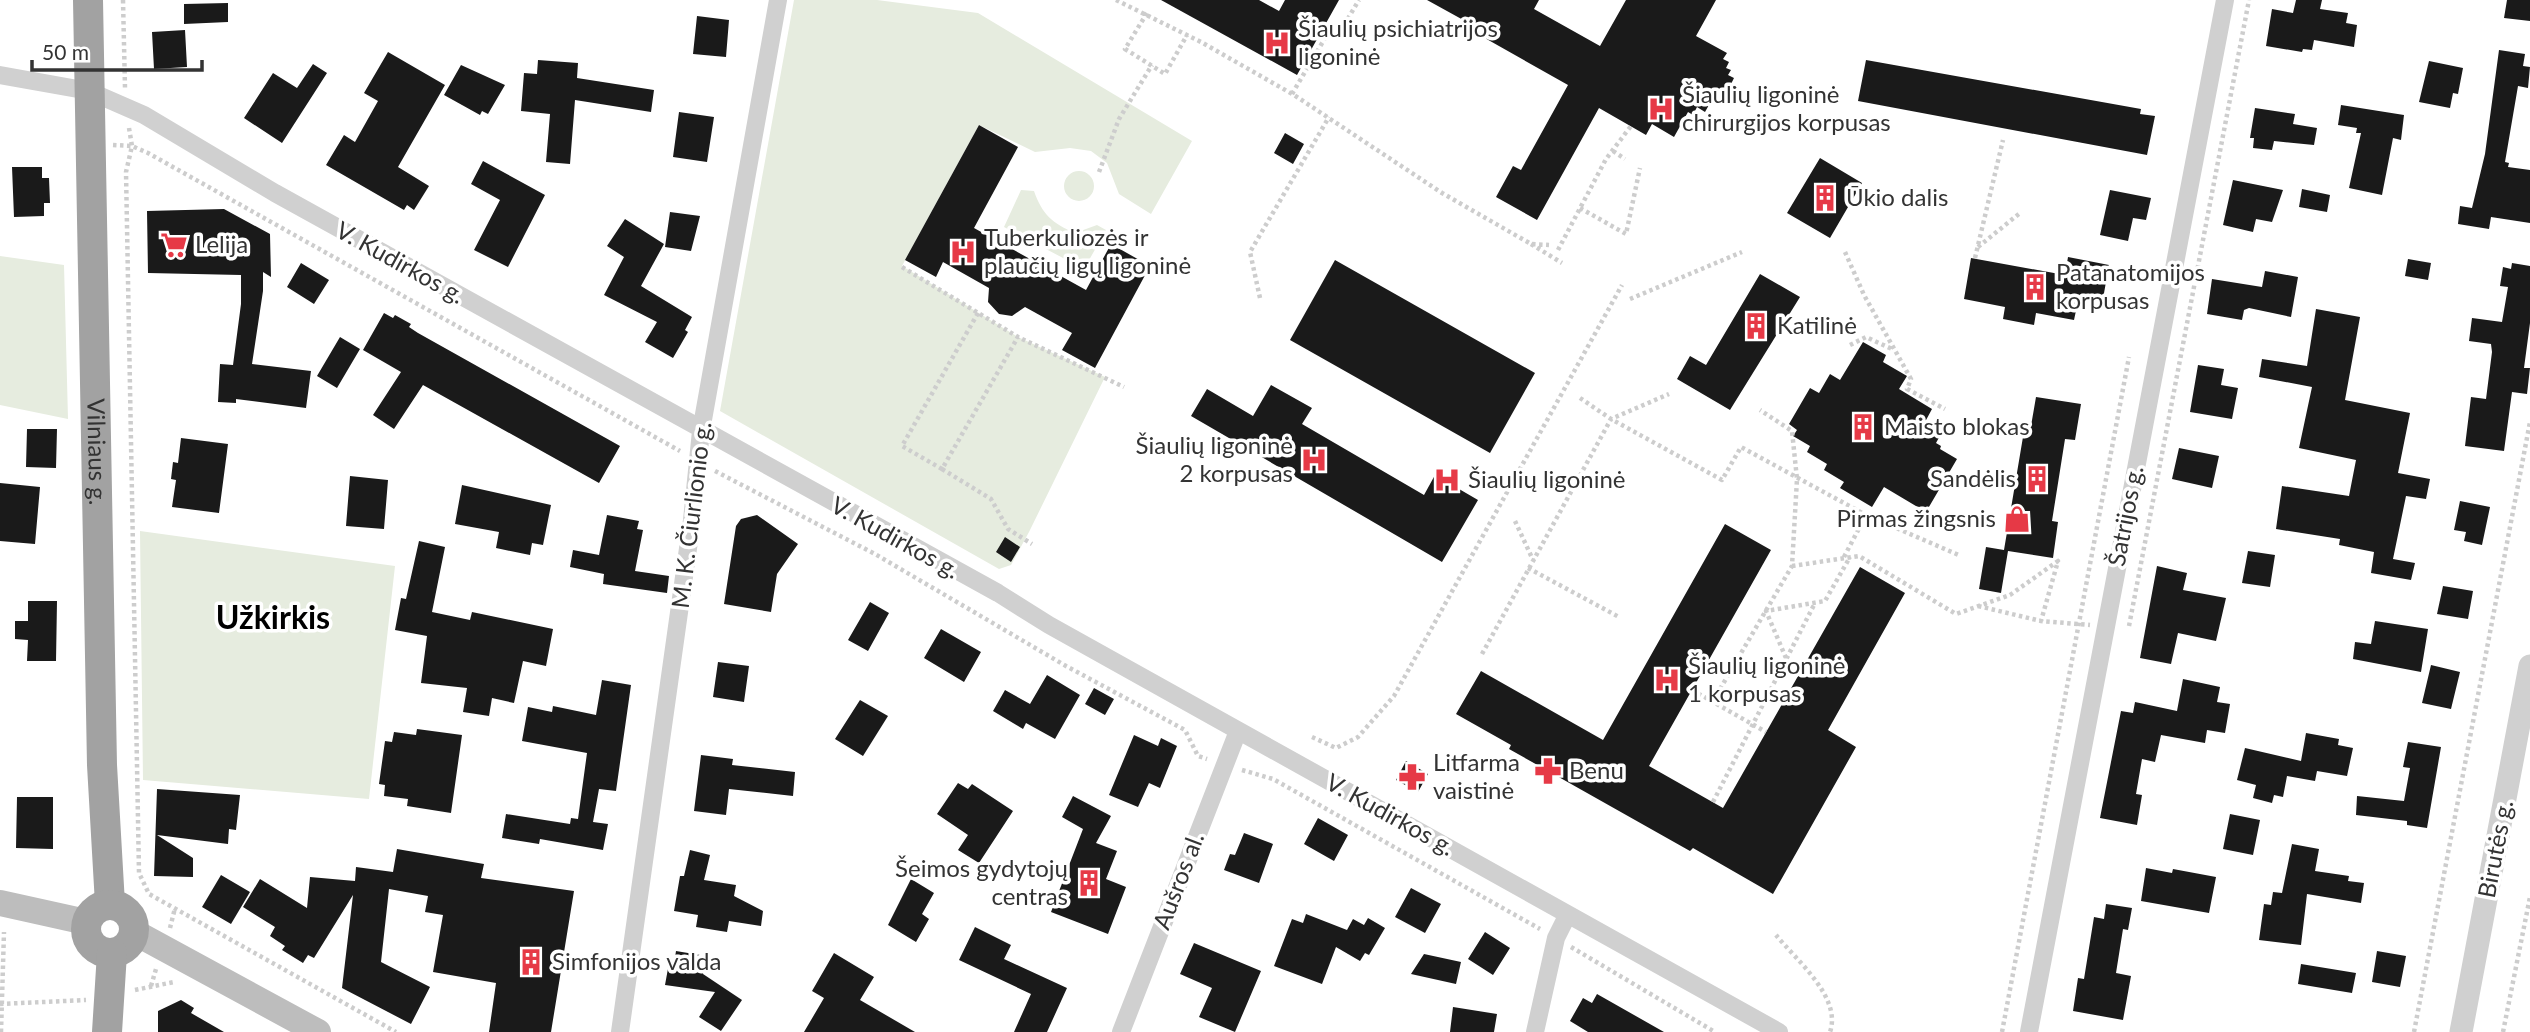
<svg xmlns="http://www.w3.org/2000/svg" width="2530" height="1032" viewBox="0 0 2530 1032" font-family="Lato,sans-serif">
<rect width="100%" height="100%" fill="#fff"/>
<path fill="#e6ecdf" d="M794,0h83l101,13 214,128 -41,73 -32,-20 -12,-31 -16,-12 -21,-3 -35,4 -56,-27 -77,141 116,71 87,40 -76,155 -18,33 -12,4 -279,-158z
M1064 186a15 15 0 1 1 30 0a15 15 0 1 1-30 0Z
M1021,190l13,1c8,23 18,32 41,42l22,-8 9,5 -22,39 -80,-42z
M0,256l64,9 4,154 -68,-14z
M140,531l255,35 -26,233 -226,-19z"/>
<path fill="#1a1a1a" d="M1161,0h98l20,11 6,-11h54l-42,75z
M1427,0h112l-5,9 66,37 26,-46h90l-20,36 31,17 -4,6 6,3 -3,6 5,2 -3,5 6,3 -3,6 7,4 -10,17 -8,-5 -3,6 -7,-3 -5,9 -8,-5 -4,8 -5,-3 -14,25 -22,-13 -6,11 -47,-27 -62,112 -41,-23 17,-31 8,4 47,-85 -85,-48 2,-5z
M2296,0h26l-2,9 28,4 -2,10 11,2 -3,22 -40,-7 -2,10 -9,-1 -1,3 -36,-6 6,-37 21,4z
M2507,0h23v21l-26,-3z
M228,3v19l-44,2v-20z
M697,16l32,4 -3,37 -33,-3z
M185,30l2,37 -33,2 -2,-37z
M2499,50l26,4 -2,12 7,1 -2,21 -10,-2 -13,76 4,1 -1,4 22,3v53l-39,-6 -2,12 -31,-5 2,-18 12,2 13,-54z
M388,52l57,33 -47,82 31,19 -15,24 -7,-5 -3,5 -78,-45 18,-30 11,7 23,-41 -14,-8z
M538,60l40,3 -1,15 77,12 -3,22 -76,-12 -5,64 -24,-2 4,-48 -29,-3 3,-38 13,1z
M1866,60l275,49 -1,5 15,2 -8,39 -289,-54z
M2429,61l34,7 -5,26 -5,-1 -3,15 -31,-6z
M313,64l14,9 -45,70 -38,-25 29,-45 24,15z
M461,65l44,20 -17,29 -6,-3 -2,4 -36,-20z
M2341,105l63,10 -3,25 -8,-2 -11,57 -33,-7 12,-55h-5l1,-5 -19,-3z
M2255,108l40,6 -2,10 24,4 -3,17 -40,-4 -2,9 -19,-2 1,-10h-4z
M679,112l35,5 -7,45 -34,-5z
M979,125l39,22 -44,81 112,62 25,-46 39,22 -55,102 -33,-18 10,-17 -47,-26 -13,9 -13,-2 -11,-12 1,-14 -46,-26 -7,15 -31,-17z
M1285,133l19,11 -11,20 -19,-11z
M1820,158l42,25 -32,55 -43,-25z
M483,161l62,34 -37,72 -34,-17 26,-50 -29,-16z
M12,167h30v11h7l1,25h-6v13l-30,1z
M2233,180l50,10 -11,32 -16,-3 -3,13 -30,-7z
M2302,189l28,6 -3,17 -28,-5z
M2110,190l41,8 -5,22 -13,-2 -5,23 -28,-6z
M224,209l46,25 1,43 -8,-5v19l-11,73 59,7 -5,37 -70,-9v4l-18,-1 2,-38 13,1 8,-61v-29l-93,-2 -1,-62z
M670,212l30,4 -9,35 -26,-4z
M625,219l39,25 -23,42 51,31 -7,13 3,2 -15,26 -28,-16 12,-20 -53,-27 20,-38 -17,-11z
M2068,257l41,8 -8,45 -24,-4 -3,14 -38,-7 -2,12 -31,-6 2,-12 -41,-8 7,-41 94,17z
M2408,259l23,4 -3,17 -23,-4z
M1335,260l200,113 -45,80 -200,-113z
M301,263l28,17 -15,24 -27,-17z
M2512,263l18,3v57l-6,45h6l-3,26 -15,-2 -8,59 -39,-5 6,-49 15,2 6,-47 -1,-8 -22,-3 3,-23 30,4 6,-35 -8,-1 3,-19 8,2z
M2265,271l33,6 -7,40 -42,-9 -5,2 -2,10 -35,-6 5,-35 50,8z
M1760,274l40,23 -70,113 -53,-31 13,-23 16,9z
M2316,309l44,8 -15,83 65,13 -12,60 32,6 -4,20 -20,-3 -13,63 22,4 -4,17 -40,-7 3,-21 -35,-7 1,-6 -64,-10 6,-43 67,10 7,-36 -57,-12 13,-61 -53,-10 3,-18 45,7z
M384,313l9,5 2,-3 16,9 -2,3 9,6 202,113 -21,37 -176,-98 -29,44 -21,-14 28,-43 -38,-22z
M340,337l20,12 -23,39 -20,-12z
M1863,342l23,13 -3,7 24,14 -8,13 33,20 -7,13 17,10 -6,11 5,3 -1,3 17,10 -31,53 -42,-25 -12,20 -32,-19 4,-6 -20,-12 3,-6 -20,-12 3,-6 -17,-10 4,-6 -8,-6 21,-36 9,5 11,-19 10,6z
M2198,365l26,4 -3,16 17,3 -6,31 -42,-7z
M1271,385l41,23 -10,16 122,71 11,-20 43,25 -36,62 -251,-146 16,-27 46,27z
M2036,397l45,7 -6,36 -10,-1 -13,82 6,1 -5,36 -45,-7 -7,42 -22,-4 7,-42 18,3 21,-125 6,1z
M27,429h30l-1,39 -30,-1z
M181,438l47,6 -9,69 -47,-6 4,-27 -5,-1 2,-17 5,1z
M2179,448l40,8 -7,32 -40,-9z
M350,476l38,4 -4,49 -38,-3z
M0,483l40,4 -5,57 -35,-3z
M462,485l89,20 -8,40 -11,-2 -2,12 -34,-7 3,-16 -44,-8z
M2460,501l30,6 -8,38 -18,-4 2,-9 -12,-2z
M607,515l32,6 -2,8 6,1 -8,41 34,5 -2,17 -64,-9 1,-10 -34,-7 3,-17 26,5z
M757,515l41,29 -21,30 -6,38 -47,-8 12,-78 5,-7z
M1725,524l46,26 -122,216 74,42 137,-241 45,26 -77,137 28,17 -83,147 -80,-46 -3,3 -181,-102 2,-4 -55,-31 25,-43 122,69z
M1005,537l15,10 -9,15 -15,-10z
M419,541l26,6 -13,65 38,8 2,-8 81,17 -7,37 -23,-5 -9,42 -22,-5 -3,18 -26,-4 4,-24 -46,-5 6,-47 -32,-6 6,-32 5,1z
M2248,551l27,4 -5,32 -28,-4z
M2157,566l30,7 -4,17 43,8 -10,43 -38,-8 -7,31 -31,-6z
M2443,586l30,5 -5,28 -31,-5z
M28,601h29l-1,60h-29l1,-21 -13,-1v-18h13z
M870,602l19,11 -21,38 -20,-11z
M2375,621l53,8 -7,43 -68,-13 2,-17 16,2z
M941,629l40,23 -17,30 -40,-24z
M718,662l31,4 -5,36 -31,-5z
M2431,665l29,7 -9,37 -29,-6z
M1047,675l33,20 -25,44 -29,-16 -3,6 -30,-18 12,-21 25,14z
M2183,679l37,8 -3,15 13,2 -5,29 -18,-3 -2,13 -44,-8 -6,27 -13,-3 -6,35 6,1 -5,30 -37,-7 21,-107 12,2 2,-11 42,9z
M602,680l29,5 -15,106 -17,-2 -6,33 15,2 -5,26 -63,-11 -1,5 -37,-6 4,-24 64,10 1,-6 7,1 9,-66 -65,-12 6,-34 24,5 1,-6 43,9z
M1094,688l20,11 -9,16 -20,-11z
M860,700l28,16 -25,40 -28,-17z
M417,729l45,6 -11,78 -44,-7 1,-7 -24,-3 1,-11 -6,-1 6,-43 7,1 2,-10 22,3z
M2306,733l33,6 -1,6 15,3 -6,28 -30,-5 -2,10 -28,-5 -4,21 -9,-2 -2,8 -19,-5 3,-13 -19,-5 8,-32 56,13z
M1134,735l24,11 3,-8 16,8 -17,42 -11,-5 -11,24 -29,-12z
M2408,742l33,5 -14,81 -20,-3v-4l-51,-6 1,-19 47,5 6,-33 -7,-1z
M701,755l32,4 -1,6 63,7 -2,24 -64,-7 -3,26 -32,-4z
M1406,761l22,13 -10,18 -22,-12z
M958,783l10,6 4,-5 41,27 -34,52 -21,-13 10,-15 -31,-21z
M157,789l83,6 -4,35 -7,-1 -1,15 -71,-9 36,23v19l-39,-1z
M1073,796l38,20 -15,27 21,8 -11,28 20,8 -18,47 -57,-22 32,-83 -21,-12z
M17,797h36v52l-37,-1z
M2230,814l30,6 -7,35 -30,-6z
M1318,818l30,17 -14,26 -30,-17z
M1244,833l29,11 -14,39 -35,-13 6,-16 5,1z
M2292,844l27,5 -4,22 34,5 -1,5 16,2 -3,20 -54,-9 -6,51 -42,-5 5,-36 7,1 2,-13 9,1z
M397,849l87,15 -3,14 93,13 -23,141h-62l7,-49 -63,-11 10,-57 -18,-3 3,-16 -39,-7 -8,73 49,25 -19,37 -69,-36 11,-93 -39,63 -6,-3 -5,8 -21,-13 3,-4 -15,-10 5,-9 -32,-20 17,-28 47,29 3,-31 45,4 1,-14 37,5z
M690,850l20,5 -6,25 32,5 -2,11 29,15 -2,15 -32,-5 -2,11 -31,-5 2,-12 -24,-4 6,-35h4z
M2146,868l26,5 1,-4 43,8 -7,36 -68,-12z
M221,875l29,17 -19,32 -29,-17z
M911,879l23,14 -12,21 7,5 -13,23 -28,-17z
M1411,888l30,16 -16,29 -30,-16z
M2106,904l26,4 -4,22 -5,-1 -7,44 15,3 -8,44 -50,-9 5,-33 6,1 10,-62 10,2z
M1306,914l41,16 6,-11 11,6 4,-7 17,10 -16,27 -4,-2 -5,8 -24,-14 -14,37 -48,-18 18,-47 11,4z
M975,927l36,18 -7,14 63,29 -20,44h-33l17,-38 -72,-34z
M1485,932l25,16 -17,27 -25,-16z
M1194,943l67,28 -26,61 -36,-15 13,-29 -32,-14z
M676,951l30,5 -3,18 39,26 -21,31 -22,-14 16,-25 -50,-7 4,-22 5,1z
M2377,951l29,5 -6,31 -28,-5z
M834,953l40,24 -14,23 55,32h-111l20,-34 -12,-7z
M1424,954l37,8 -5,22 -45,-10z
M2301,964l55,9 -4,20 -54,-9z
M1597,994l67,38h-76l-18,-11 13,-23 9,5z
M181,1000l13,8 -3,5 33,19h-66v-21z
M1453,1007l44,7 -3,18h-44z"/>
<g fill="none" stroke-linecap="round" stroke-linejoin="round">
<path stroke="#cdcdcd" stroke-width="4.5" stroke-dasharray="3.5 3.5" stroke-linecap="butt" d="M123,0l2,88
M1116,0l85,42 93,53 148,98 89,51 18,1
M1147,13l-22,36 40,25 22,-39
M1292,94l36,-61 12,-1 19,-32
M129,128l3,18 -6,26 13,701 10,21 247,138
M113,145l19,1 16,7 532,298
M1613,151l12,8
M1099,172l20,-53 33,-54
M1580,208l46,26 14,-66
M1531,244l31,19
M1978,247l42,-34
M1558,250l48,-91 25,-33
M1845,252l19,43 47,84 -4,10 38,20
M1975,258l28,-118
M902,267l116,70 106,50
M1260,298l-10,-46 79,-135
M1630,299l112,-47
M978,313l-76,133 40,23 76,-132
M1850,345l16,-8 26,12
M1580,398l31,21 111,61 19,-33 125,68 95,41
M942,469l49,30 17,30 24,15
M715,471l160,83 191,112 119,64 13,26 9,3
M1515,521l18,39
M1844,557l22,-42
M1792,566l67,-10 97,58 54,-19 48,-34 -17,60
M1528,568l91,49
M1978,606l63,15 49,4
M2129,626l120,-626
M1482,654l129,-235 58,-25
M1786,658l-20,-47 59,-10 25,-44
M1692,690l74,42
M1713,701l79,-135 5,-87 -5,-48 -32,-21
M1312,737l24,11 22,-11 36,-41 228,-411
M1242,770l31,9 267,150
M1713,802l102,-199
M170,928l5,-20
M1776,935c20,25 66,62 54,97
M1571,947l144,85
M151,986l5,-17
M135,990l39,-8
M0,1004l86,-4
M1,1032l3,-100
M2002,1032l127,-675
M2414,1032l116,-610
M2503,1032l27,-135"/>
<path stroke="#d0d0d0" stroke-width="18" d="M0,75l89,16 55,24 131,78 723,400 51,32 730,407
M620,1032l72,-512 9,-89 77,-431
M1121,1032l117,-301
M1535,1032l21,-94 11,-22
M2029,1032l196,-1032"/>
<path stroke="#d0d0d0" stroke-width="23" d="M2461,1032l69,-366"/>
<path stroke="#bdbdbd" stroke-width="26" d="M0,903l86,19
M134,932l184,100"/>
<g stroke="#a2a2a2" stroke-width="30">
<path id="s1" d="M88,0l14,765 8,139"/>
<circle cx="110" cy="929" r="24"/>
<path d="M107,1032l5,-79"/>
</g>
</g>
<defs>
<symbol id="hospital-bare" viewBox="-9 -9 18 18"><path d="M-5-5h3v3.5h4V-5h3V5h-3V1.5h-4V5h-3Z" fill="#e63946" stroke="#fff" stroke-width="2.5" paint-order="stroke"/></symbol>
<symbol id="building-bare" viewBox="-9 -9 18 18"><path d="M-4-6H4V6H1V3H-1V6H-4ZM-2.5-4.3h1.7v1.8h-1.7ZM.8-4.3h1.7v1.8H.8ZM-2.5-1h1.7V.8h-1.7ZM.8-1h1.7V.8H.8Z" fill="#e63946" stroke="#fff" stroke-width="2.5" paint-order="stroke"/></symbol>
<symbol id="supermarket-bare" viewBox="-9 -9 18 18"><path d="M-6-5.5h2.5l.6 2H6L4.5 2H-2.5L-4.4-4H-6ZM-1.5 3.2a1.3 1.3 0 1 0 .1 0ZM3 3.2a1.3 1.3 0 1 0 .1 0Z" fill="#e63946" stroke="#fff" stroke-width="2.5" paint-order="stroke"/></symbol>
<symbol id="shop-bare" viewBox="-9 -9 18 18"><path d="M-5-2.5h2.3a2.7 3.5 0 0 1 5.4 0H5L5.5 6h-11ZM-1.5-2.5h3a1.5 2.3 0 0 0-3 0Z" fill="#e63946" stroke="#fff" stroke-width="2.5" paint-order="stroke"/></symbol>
<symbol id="pharmacy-bare" viewBox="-9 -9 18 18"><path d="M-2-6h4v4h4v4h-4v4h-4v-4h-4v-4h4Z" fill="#e63946" stroke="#fff" stroke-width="2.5" paint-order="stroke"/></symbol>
</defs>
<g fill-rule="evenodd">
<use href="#hospital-bare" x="1258" y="24" width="38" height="38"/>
<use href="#hospital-bare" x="1642" y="90" width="38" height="38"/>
<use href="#building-bare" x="1806" y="179" width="38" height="38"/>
<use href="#supermarket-bare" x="155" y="226" width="38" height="38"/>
<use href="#hospital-bare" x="944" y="233" width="38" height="38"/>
<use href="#building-bare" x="2016" y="268" width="38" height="38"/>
<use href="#building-bare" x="1737" y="307" width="38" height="38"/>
<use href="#building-bare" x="1844" y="408" width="38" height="38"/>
<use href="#hospital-bare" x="1295" y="441" width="38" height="38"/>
<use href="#building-bare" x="2018" y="460" width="38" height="38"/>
<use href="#hospital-bare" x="1428" y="461" width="38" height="38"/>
<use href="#shop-bare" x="1998" y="500" width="38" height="38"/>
<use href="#hospital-bare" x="1648" y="661" width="38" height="38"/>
<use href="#pharmacy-bare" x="1529" y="752" width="38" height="38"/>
<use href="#pharmacy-bare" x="1393" y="758" width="38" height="38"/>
<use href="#building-bare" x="1070" y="864" width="38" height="38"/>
<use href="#building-bare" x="512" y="943" width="38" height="38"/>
</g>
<g text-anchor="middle" stroke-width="7" stroke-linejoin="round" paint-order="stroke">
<g font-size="24" fill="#333" stroke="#fff" text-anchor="start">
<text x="1298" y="37">Šiaulių psichiatrijos<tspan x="1298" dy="28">ligoninė</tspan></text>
<text x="1682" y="103">Šiaulių ligoninė<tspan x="1682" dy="28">chirurgijos korpusas</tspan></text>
<text x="1846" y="206">Ūkio dalis</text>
<text x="984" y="246">Tuberkuliozės ir<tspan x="984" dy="28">plaučių ligų ligoninė</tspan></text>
<text x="195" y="253">Lelija</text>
<text x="2056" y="281">Patanatomijos<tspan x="2056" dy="28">korpusas</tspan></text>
<text x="1777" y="334">Katilinė</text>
<text x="1884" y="435">Maisto blokas</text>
<text x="1293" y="454" text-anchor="end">Šiaulių ligoninė<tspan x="1293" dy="28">2 korpusas</tspan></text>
<text x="2016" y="487" text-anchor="end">Sandėlis</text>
<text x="1468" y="488">Šiaulių ligoninė</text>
<text x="1996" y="527" text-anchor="end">Pirmas žingsnis</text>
<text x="1688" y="674">Šiaulių ligoninė<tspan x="1688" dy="28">1 korpusas</tspan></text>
<text x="1433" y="771">Litfarma<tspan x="1433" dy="28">vaistinė</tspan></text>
<text x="1569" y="779">Benu</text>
<text x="1068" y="877" text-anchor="end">Šeimos gydytojų<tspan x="1068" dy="28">centras</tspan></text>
<text x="552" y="970">Simfonijos valda</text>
</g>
<g font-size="24" fill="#333" stroke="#fff">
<text transform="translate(400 263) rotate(29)" y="8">V. Kudirkos g.</text>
<text dy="8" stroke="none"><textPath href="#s1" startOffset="452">Vilniaus g.</textPath></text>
<text transform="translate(692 515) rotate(-83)" y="8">M. K. Čiurlionio g.</text>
<text transform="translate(2126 516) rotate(-79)" y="8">Šatrijos g.</text>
<text transform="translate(895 538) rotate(29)" y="8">V. Kudirkos g.</text>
<text transform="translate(1390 815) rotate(29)" y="8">V. Kudirkos g.</text>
<text transform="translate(2496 849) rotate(-79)" y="8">Birutės g.</text>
<text transform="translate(1179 881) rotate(-69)" y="8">Aušros al.</text>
</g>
<g font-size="32" font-weight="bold" fill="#000" stroke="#fff">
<text x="273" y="629">Užkirkis</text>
</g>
</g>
<path d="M32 60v10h170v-10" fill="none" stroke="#333333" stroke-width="3.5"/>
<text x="42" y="60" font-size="21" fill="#333333" stroke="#ffffff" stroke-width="5" paint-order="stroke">50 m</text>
</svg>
